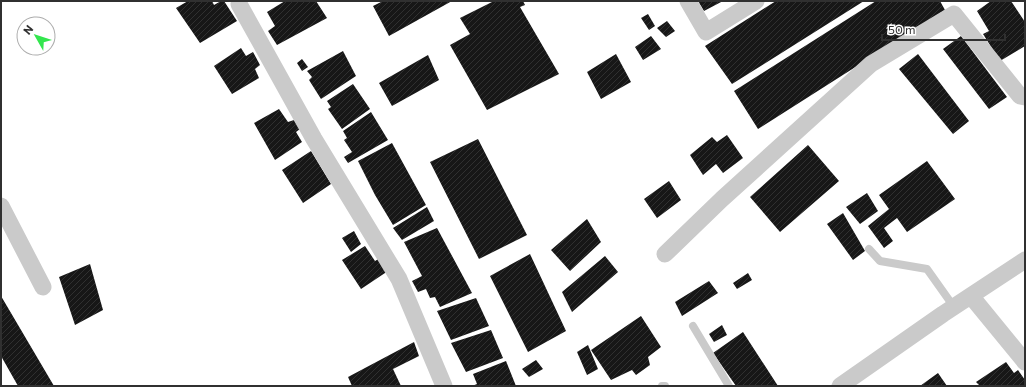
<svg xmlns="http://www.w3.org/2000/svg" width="1026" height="387" viewBox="0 0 1026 387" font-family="Commissioner,sans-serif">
<defs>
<pattern id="building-hatch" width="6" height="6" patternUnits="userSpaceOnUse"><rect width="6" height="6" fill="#171717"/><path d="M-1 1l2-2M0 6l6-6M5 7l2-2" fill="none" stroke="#303030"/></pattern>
</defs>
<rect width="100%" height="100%" fill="#fff"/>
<path fill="url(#building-hatch)" d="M188,1h24l2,4 7,-4h3l13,20 -37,22 -24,-35z
M285,1h31l11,17 -50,27 -9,-14 7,-5 -8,-14z
M383,1h69l-63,35 -16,-30z
M494,1h29l2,4 -5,2 39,67 -72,36 -37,-65 20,-11 -10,-16z
M698,1h25l-19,10z
M776,1h88l-132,83 -27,-38z
M876,1h64l5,9 -187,119 -24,-38z
M991,1h20l14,21v24l-25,15 -17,-27 6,-3 -12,-20z
M648,14l7,12 -6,4 -8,-12z
M667,21l8,10 -9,6 -9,-9z
M651,36l10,13 -18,11 -8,-13z
M961,36l46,61 -18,12 -46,-60z
M241,48l5,8 7,-4 7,13 -5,4 4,9 -27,16 -18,-28z
M343,51l13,25 -35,23 -12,-19 3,-3 -5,-6z
M616,54l15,28 -30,17 -14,-27z
M918,54l51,67 -16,13 -54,-65z
M428,55l11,25 -47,26 -13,-23z
M302,59l6,8 -6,4 -5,-8z
M353,84l17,25 -28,20 -14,-20 3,-2 -4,-6z
M279,109l9,13 6,-2 6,9 -4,3 6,10 -27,18 -21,-37z
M371,112l17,28 -40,23 -4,-6 8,-5 -8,-12 3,-2 -4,-7z
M727,135l16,23 -20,15 -7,-9 -13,11 -13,-20 22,-18 5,5z
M478,139l49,96 -48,24 -49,-97z
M392,143l34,62 -33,20 -18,-30 -17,-34z
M808,145l31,36 -59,51 -30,-35z
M311,151l20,33 -28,19 -21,-33z
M927,161l28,38 -48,33 -10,-14 -13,10 9,13 -9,7 -16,-22 21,-17 -10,-14z
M669,181l12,19 -24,18 -13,-19z
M867,193l11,18 -18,13 -14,-17z
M427,207l7,14 -32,19 -9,-12z
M843,213l22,38 -12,9 -26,-36z
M587,219l14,23 -31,29 -19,-21z
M437,228l35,65 -32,14 -5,-10 -5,1 -4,-9 -8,3 -6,-11 10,-5 -18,-34z
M354,231l7,13 -10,8 -9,-14z
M365,246l10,15 5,-3 8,13 -27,18 -19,-29z
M530,254l36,77 -38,21 -38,-76z
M605,256l13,16 -46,40 -10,-20z
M90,264l13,46 -28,15 -16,-48z
M748,273l4,7 -15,9 -4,-6z
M709,281l9,12 -36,23 -7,-14z
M1,296l53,90h-36l-17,-30z
M476,298l13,28 -38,14 -14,-29z
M641,316l20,31 -13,10 2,8 -14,10 -4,-5 -21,10 -20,-30z
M722,325l5,10 -13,7 -5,-8z
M491,330l12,28 -37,14 -15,-29z
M743,332l35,54h-42l-23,-33z
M414,342l5,14 -26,13 8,17h-49l-4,-9z
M588,345l10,24 -11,6 -10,-23z
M536,360l7,9 -14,8 -7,-8z
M506,361l10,25h-44l5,-2 -4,-10z
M1006,362l8,11 4,-3 7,10v6h-45l-4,-4z
M938,373l9,13h-27z"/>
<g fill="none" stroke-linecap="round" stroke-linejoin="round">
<path stroke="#cacaca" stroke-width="8" d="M869,249l11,12 47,8 27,38
M693,326l36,60
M662,386h3"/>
<path stroke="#cacaca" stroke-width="17" d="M688,1l18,31 50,-31
M239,4l75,135 85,140 45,107
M1,206l42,81
M665,254l57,-55 149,-135 83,-50 66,82 5,1
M971,296l54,66
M840,386l103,-72 82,-54"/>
</g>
<rect width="1026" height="387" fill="none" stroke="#303030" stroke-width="4"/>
<g transform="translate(36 36) rotate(309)"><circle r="19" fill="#ffffff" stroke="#acacac"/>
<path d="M0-3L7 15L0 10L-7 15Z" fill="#33e64e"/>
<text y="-6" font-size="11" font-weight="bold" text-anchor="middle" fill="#303030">N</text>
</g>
<path d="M882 34v6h123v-6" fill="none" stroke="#303030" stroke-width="2"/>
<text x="888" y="34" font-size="12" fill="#303030" stroke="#ffffff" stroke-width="3" paint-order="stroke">50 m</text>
</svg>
